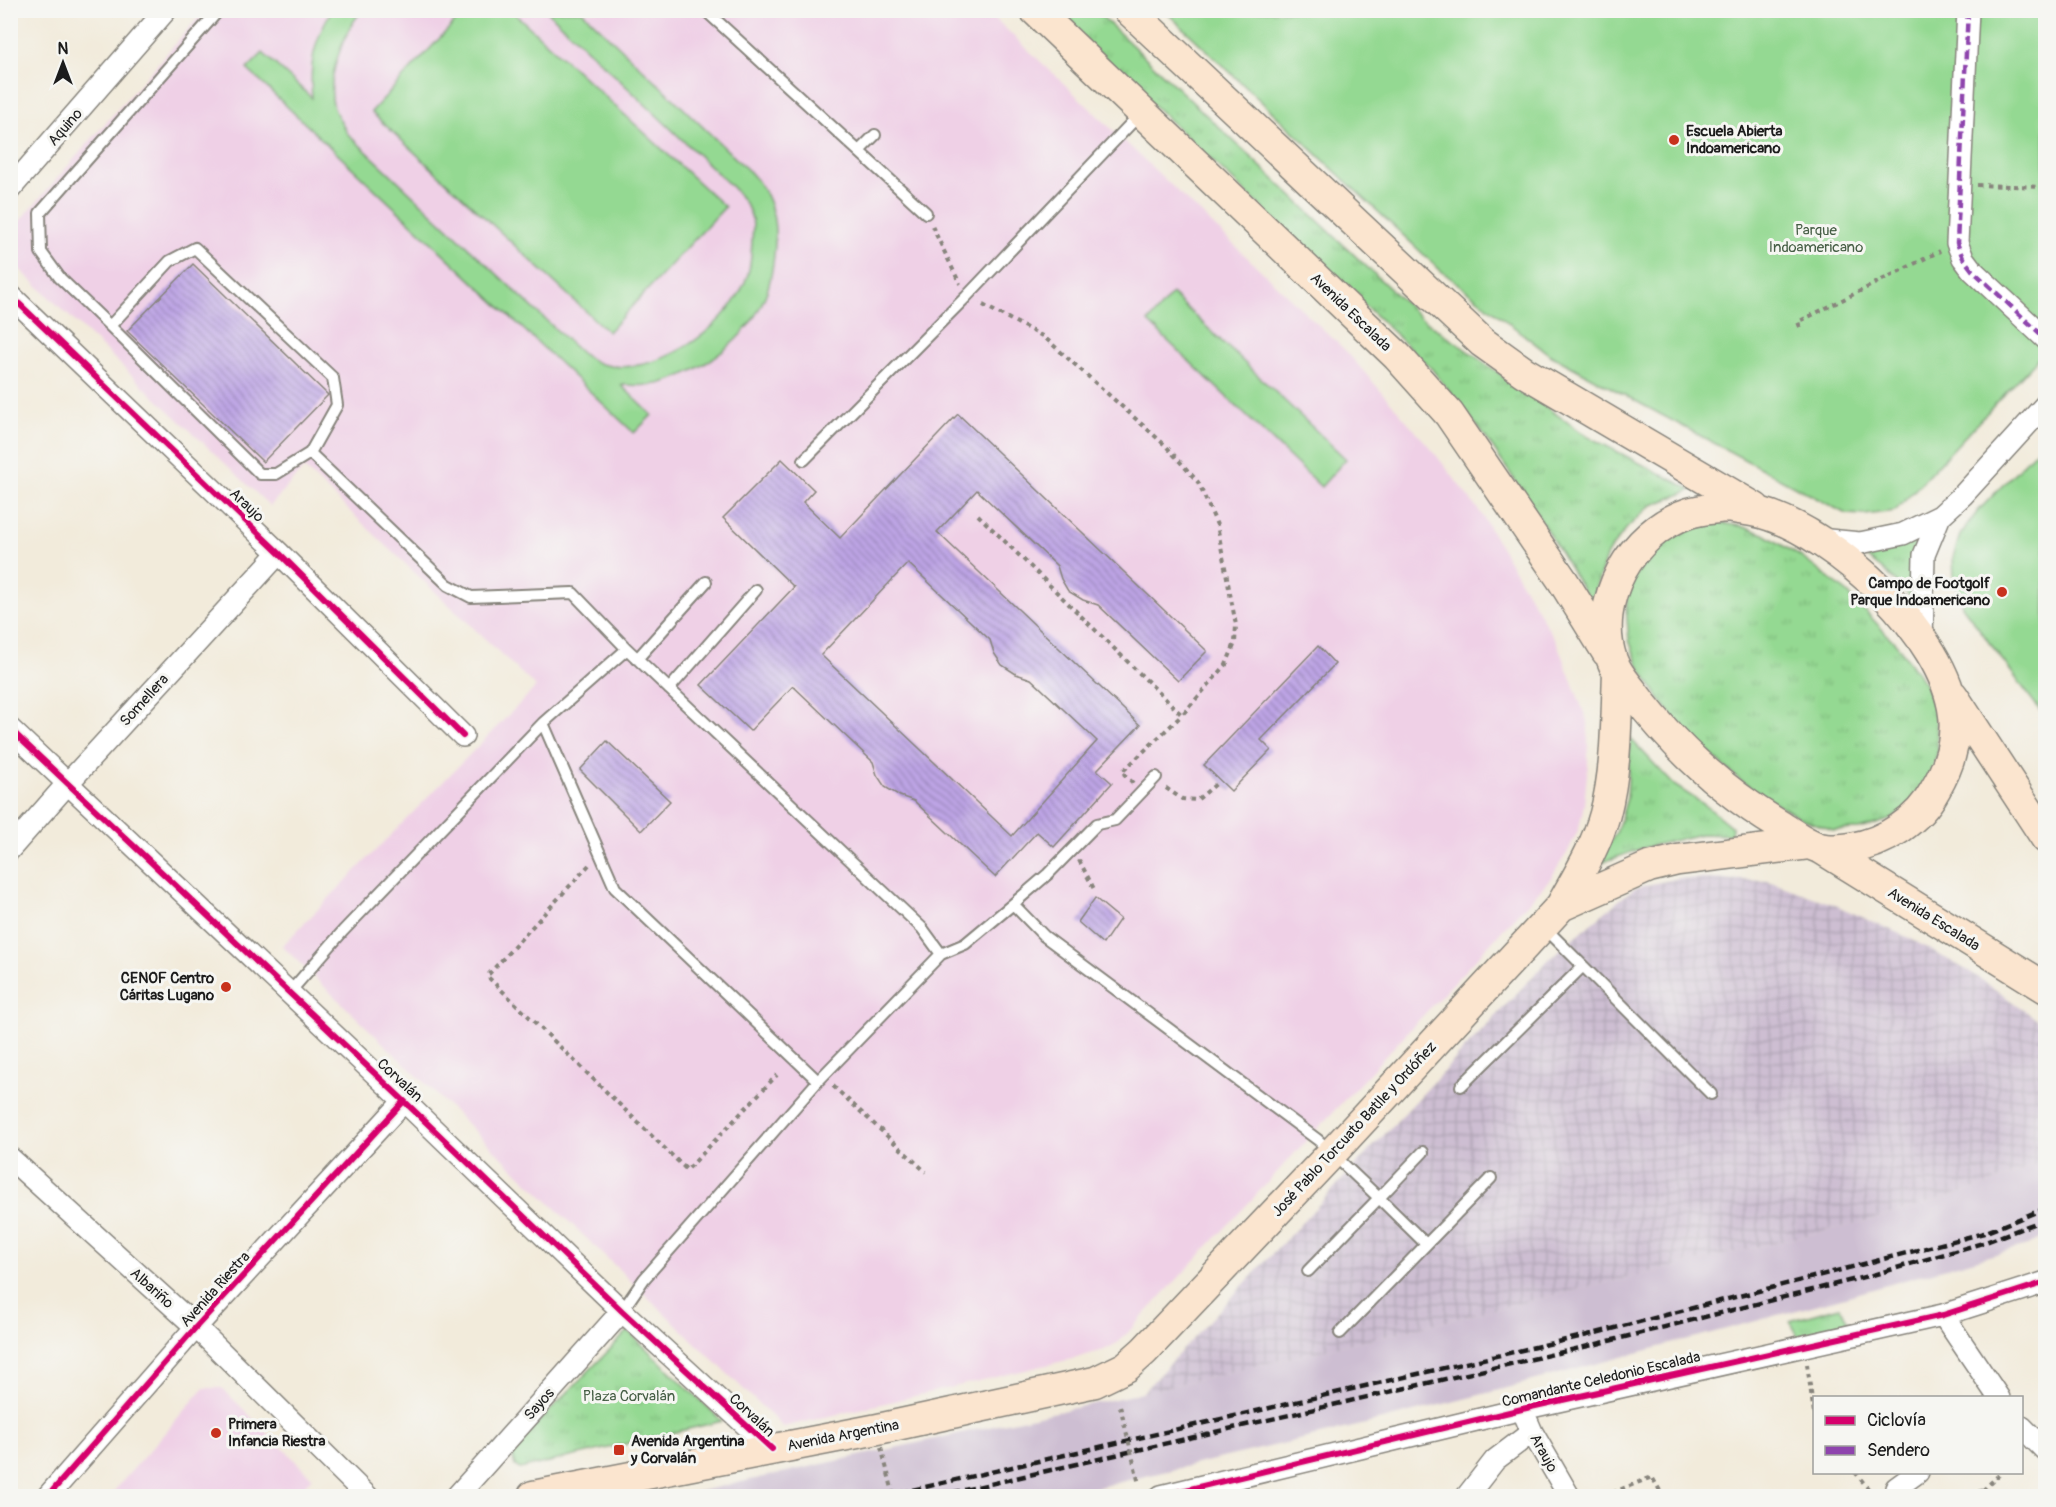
<svg xmlns="http://www.w3.org/2000/svg" width="2056" height="1507" viewBox="0 0 2056 1507" font-family="Pangolin,sans-serif">
<defs>
<pattern id="industrial-grid" width="8" height="8" patternUnits="userSpaceOnUse" patternTransform="scale(1.5)"><rect width="8" height="8" fill="#cdbed2"/><path d="M0 4h8M4 0v8" fill="none" stroke="#afa3b4"/></pattern>
<pattern id="grass-tufts" width="24" height="20" patternUnits="userSpaceOnUse" patternTransform="scale(1.5)"><rect width="24" height="20" fill="#94d992"/><path d="M3 7l-1-3M5 7V3M7 7l1-3M15 17l-1-3M17 17v-4M19 17l1-3" fill="none" stroke="#7fba7d"/></pattern>
<pattern id="building-back-hatch" width="6" height="6" patternUnits="userSpaceOnUse" patternTransform="scale(1.5)"><rect width="6" height="6" fill="#bda4e5"/><path d="M-1 5l2 2M0 0l6 6M5-1l2 2" fill="none" stroke="#9985b9"/></pattern>
</defs>
<rect width="100%" height="100%" fill="#f6f6f2"/>
<filter id="ink" filterUnits="userSpaceOnUse"><feTurbulence type="fractalNoise" baseFrequency=".0167" numOctaves="2"/><feDisplacementMap in="SourceGraphic" scale="12" xChannelSelector="R" yChannelSelector="G"/><feConvolveMatrix kernelMatrix="1 2 1 2 8 2 1 2 1" color-interpolation-filters="sRGB"/></filter>
<filter id="wash" filterUnits="userSpaceOnUse"><feTurbulence type="fractalNoise" baseFrequency=".008" numOctaves="4" result="noise"/><feDisplacementMap in="SourceGraphic" scale="24" xChannelSelector="R" yChannelSelector="G"/><feGaussianBlur stdDeviation="1.35" result="paint"/><feColorMatrix in="noise" values="0 0 0 0 0 0 0 0 0 0 0 0 0 0 0 0 0 1.4 0 .05"/><feComposite in="paint" operator="in"/></filter>
<g filter="url(#wash)">
<rect width="100%" height="100%" fill="#f2ebdb"/>
<path fill="#efd0e6" d="M204,11h783l358,339 88,101 47,61 77,131 31,80v42l-4,39 -5,24 -12,25 -17,26 -431,463 -15,8 -28,8 -293,69 -501,-481 254,-259 -232,-219 -34,38 -259,-245v-30z
M204,1388h18l90,89 -9,11 -110,8h-77l-2,-5z"/>
<path fill="url(#industrial-grid)" d="M1679,878l89,3 67,24 74,33 63,35 73,52v136l-60,25 -114,34 -729,173 408,-435 84,-70z"/>
<path fill="#cdbed2" d="M2045,1161v76l-18,8 -189,54 -339,91 -129,33 -309,73h-383l464,-103 729,-173 114,-34z"/>
<path fill="url(#grass-tufts)" stroke="#587a57" stroke-width="1.5" d="M1054,11h42l324,306 167,119 105,54 -42,16 -23,22 -20,26 -16,49 -62,-102 -45,-66 -53,-67z
M1720,523l21,3 23,8 36,22 48,37 49,52 29,40 10,33 2,33 -7,24 -27,36 -18,10 -27,8 -26,1 -31,-11 -60,-37 -53,-47 -30,-36 -21,-35 -9,-24 -3,-31 3,-24 27,-41 39,-18z
M1928,529l-14,39 -2,30 -25,-25 -31,-24z
M1630,738l44,47 31,20 27,22 -1,8 -30,-1 -58,14 -46,16 20,-33 10,-33z
M1840,1307l16,29 -52,11 -14,-26z
M628,1331l94,90 -202,48 -5,-3 -4,-16z"/>
<path fill="#94d992" stroke="#587a57" stroke-width="1.5" d="M466,10l46,1 213,196 -117,125 -237,-220z
M331,11h30c-17,22 -36,68 -27,97 3,8 9,17 13,25l234,220c6,4 13,9 20,11 53,15 124,-34 144,-82 6,-13 6,-27 7,-40 0,-7 2,-16 0,-23 -3,-13 -11,-21 -19,-31l-186,-177h35l170,163c21,24 26,50 22,82 -2,15 -4,31 -11,45 -17,39 -60,70 -101,82 -14,4 -28,2 -41,2l31,30 -18,18 -387,-364 16,-16 49,45c-3,-34 2,-57 19,-87z
M1165,11h880v340l-150,160 -30,4 -19,-1 -296,-159 -110,-85z
M1172,294l174,165 -25,28 -173,-165z
M2045,441v276l-83,-111 -8,-28 -1,-21 7,-22 18,-24z"/>
<g id="blocks">
<path fill="url(#building-back-hatch)" fill-rule="evenodd" d="M193,264l135,131 -65,67 -136,-131z
M958,414l249,237 -29,30 -80,-76 -15,-5 -15,-9 -7,-12 -4,-13 -80,-76 -40,42 203,193 -43,45 15,13 -58,64 -17,-15 -42,45 -81,-76 -14,-5 -15,-9 -8,-12 -4,-13 -80,-76 -43,45 -49,-46 93,-98 -71,-69 59,-59 32,31 -11,12 37,36zM908,563l82,77 4,13 8,12 14,9 15,5 66,62 -85,95 -191,-181z
M1318,646l17,18 -74,76 10,10 -40,41 -27,-26z
M607,741l63,60 -29,30 -61,-61z
M1095,898l25,21 -17,25 -25,-22z"/>
</g>
</g>
<g filter="url(#ink)">
<use href="#blocks" fill-opacity="0" stroke="#87847c" stroke-width="1.5"/>
<g fill="none" stroke-linecap="round" stroke-linejoin="round">
<defs>
<path id="lane" d="M705,10l221,203
M859,151l16,-16
M110,326l-50,-48 -19,-26 -1,-39 179,-203
M310,453l-34,21h-16l-150,-148 60,-65 25,-13 138,130 4,27 -27,48 138,132 23,12 102,-4 54,56 295,279 19,26 24,-10 48,-40 35,-30 49,-50 18,-4 41,-43
M804,460l162,-163 174,-183
M637,659l69,-77
M669,689l87,-99
M1013,904l31,32 274,204 61,58 -71,73
M1543,926l168,168
M289,993l54,-62 200,-208
M818,1081l123,-127
M1461,1086l122,-120
M1423,1152l-44,46 47,46
M622,1311l22,-32 174,-198 -203,-193 -72,-165 84,-74
M1340,1333l151,-155"/>
<path id="street" d="M1968,10l-11,233 6,15 9,12 74,69
M10,189l156,-179
M10,295l269,258 184,183
M1818,539l42,4 43,-9 37,-18 23,-21 83,-91
M1922,641l2,-86 16,-39
M10,729l394,372 218,210 150,138
M10,849l58,-66 211,-230
M10,1158l186,169 171,169
M1943,1315l56,83
M1522,1409l10,23 37,64
M2022,1427l24,24
M1896,1488l22,-16
M48,1496l148,-169 208,-226
M457,1496l165,-185
M1161,1496l361,-87 421,-94 103,-33
M1467,1496l28,-36 37,-28"/>
<path id="secondary" d="M1035,10l362,346 52,58 114,167 44,71
M1129,10l353,332 42,30 231,136
M1726,507c12,2 25,3 36,6 74,21 183,122 192,202 3,26 -6,53 -19,75 -16,30 -50,53 -84,58 -9,1 -22,3 -31,0 -15,-4 -28,-15 -41,-23 -58,-35 -106,-79 -147,-134 -7,-9 -16,-19 -20,-31 -20,-59 19,-128 77,-147 12,-4 25,-4 37,-6z
M1953,696l93,142
M1822,849l224,139
M1561,906l88,-39 29,-7 131,-16
M533,1496l345,-67 217,-47 31,-15 18,-16 188,-198 229,-247c16,-29 35,-59 44,-92 12,-46 11,-95 13,-142"/>
</defs>
<use href="#lane" stroke="#87847c" stroke-width="14"/>
<use href="#street" stroke="#87847c" stroke-width="24"/>
<use href="#secondary" stroke="#87847c" stroke-width="33"/>
<path stroke="#87847c" stroke-width="4" stroke-dasharray="4.5 4.5" stroke-linecap="butt" d="M1977,185l69,2
M932,226l28,58
M1800,327l-2,-5 142,-71
M978,515l204,200 44,-50 9,-22 1,-18 -19,-100 -19,-43 -33,-37 -121,-108 -65,-34
M1133,783l-11,-11 60,-57
M1166,788l16,11 15,1 19,-16
M1079,860l15,29
M589,865l-102,111 200,194 90,-95
M833,1086l93,86
M1807,1364l7,50
M1855,1472l19,24
M1604,1496l48,-19 11,19
M1952,1496l30,-5
M1988,1496l-6,-5 20,-19"/>
<use href="#lane" stroke="#fff" stroke-width="10"/>
<use href="#street" stroke="#fff" stroke-width="21"/>
<use href="#secondary" stroke="#fbe5cf" stroke-width="30"/>
<path stroke="#1c1c1c" stroke-width="4.5" stroke-dasharray="9 4.5" stroke-linecap="butt" d="M886,1496l706,-162 392,-101 62,-25
M938,1496l659,-152 279,-70 110,-32 60,-23"/>
<path stroke="#87847c" stroke-width="4" stroke-dasharray="4.5 4.5" stroke-linecap="butt" d="M1120,1406l19,78
M881,1447l13,49"/>
<path stroke="#8e44ad" stroke-width="4.5" stroke-dasharray="9 4.5" stroke-linecap="butt" d="M1968,10l-11,233 6,15 9,12 74,69"/>
<defs>
<path id="cycleway" d="M10,295l269,258 184,183
M10,729l394,372 218,210 150,138
M48,1496l148,-169 208,-226
M1161,1496l361,-87 421,-94 103,-33"/>
</defs>
<use href="#cycleway" stroke="#f6f6f2" stroke-width="10"/>
<use href="#cycleway" stroke="#d6006c" stroke-width="6"/>
</g>
</g>
<g fill="#c8321e" stroke="#f6f6f2" stroke-width="2">
<circle cx="1674" cy="140" r="6"/>
<circle cx="2002" cy="592" r="6"/>
<circle cx="226" cy="987" r="6"/>
<circle cx="216" cy="1433" r="6"/>
<rect x="613" y="1444" width="12" height="12" rx="3"/>
</g>
<g text-anchor="middle" stroke-width="6" stroke-linejoin="round" paint-order="stroke">
<g font-size="15" fill="#1c1c1c" stroke="#f6f6f2">
<text transform="translate(65 127) rotate(-49)" y="5">Aquino</text>
<text transform="translate(1351 312) rotate(44)" y="5">Avenida Escalada</text>
<text transform="translate(247 505) rotate(44)" y="5">Araujo</text>
<text transform="translate(144 700) rotate(-48)" y="5">Somellera</text>
<text transform="translate(1934 919) rotate(32)" y="5">Avenida Escalada</text>
<text transform="translate(400 1080) rotate(43)" y="5">Corvalán</text>
<text transform="translate(1354 1129) rotate(-47)" y="5">José Pablo Torcuato Batlle y Ordóñez</text>
<text transform="translate(152 1288) rotate(42)" y="5">Albariño</text>
<text transform="translate(215 1289) rotate(-48)" y="5">Avenida Riestra</text>
<text transform="translate(1601 1379) rotate(-13)" y="5">Comandante Celedonio Escalada</text>
<text transform="translate(539 1404) rotate(-48)" y="5">Sayos</text>
<text transform="translate(752 1415) rotate(43)" y="5">Corvalán</text>
<text transform="translate(843 1435) rotate(-11)" y="5">Avenida Argentina</text>
<text transform="translate(1544 1453) rotate(61)" y="5">Araujo</text>
</g>
<g font-size="15" font-weight="bold" fill="#1c1c1c" stroke="#f6f6f2" text-anchor="start">
<text x="1686" y="136">Escuela Abierta<tspan x="1686" dy="17">Indoamericano</tspan></text>
<text x="1990" y="588" text-anchor="end">Campo de Footgolf<tspan x="1990" dy="17">Parque Indoamericano</tspan></text>
<text x="214" y="983" text-anchor="end">CENOF Centro<tspan x="214" dy="17">Cáritas Lugano</tspan></text>
<text x="228" y="1429">Primera<tspan x="228" dy="17">Infancia Riestra</tspan></text>
<text x="631" y="1446">Avenida Argentina<tspan x="631" dy="17">y Corvalán</tspan></text>
</g>
<g font-size="15" fill="#465e45" stroke="#f6f6f2">
<text x="1816" y="235">Parque<tspan x="1816" dy="17">Indoamericano</tspan></text>
<text x="629" y="1401">Plaza Corvalán</text>
</g>
</g>
<rect width="2056" height="1507" fill="none" stroke="#f6f6f2" stroke-width="36"/>
<rect x="1813" y="1396" width="210" height="78" fill="#f6f6f2" stroke="#9f9f9c" stroke-width="1.5"/>
<rect x="1825" y="1416" width="30" height="9" fill="#d6006c" stroke="#9f9f9c" stroke-width="1.5"/>
<text x="1867" y="1426" font-size="18" fill="#1c1c1c">Ciclovía</text>
<rect x="1825" y="1446" width="30" height="9" fill="#8e44ad" stroke="#9f9f9c" stroke-width="1.5"/>
<text x="1867" y="1456" font-size="18" fill="#1c1c1c">Sendero</text>
<g transform="translate(63 63)" stroke="#f6f6f2" stroke-width="4.5" paint-order="stroke">
<path d="M0-4.5L10 22L0 15L-10 22Z" fill="#1c1c1c"/>
<text y="-9" font-size="16" font-weight="bold" text-anchor="middle" fill="#1c1c1c">N</text>
</g>
</svg>
